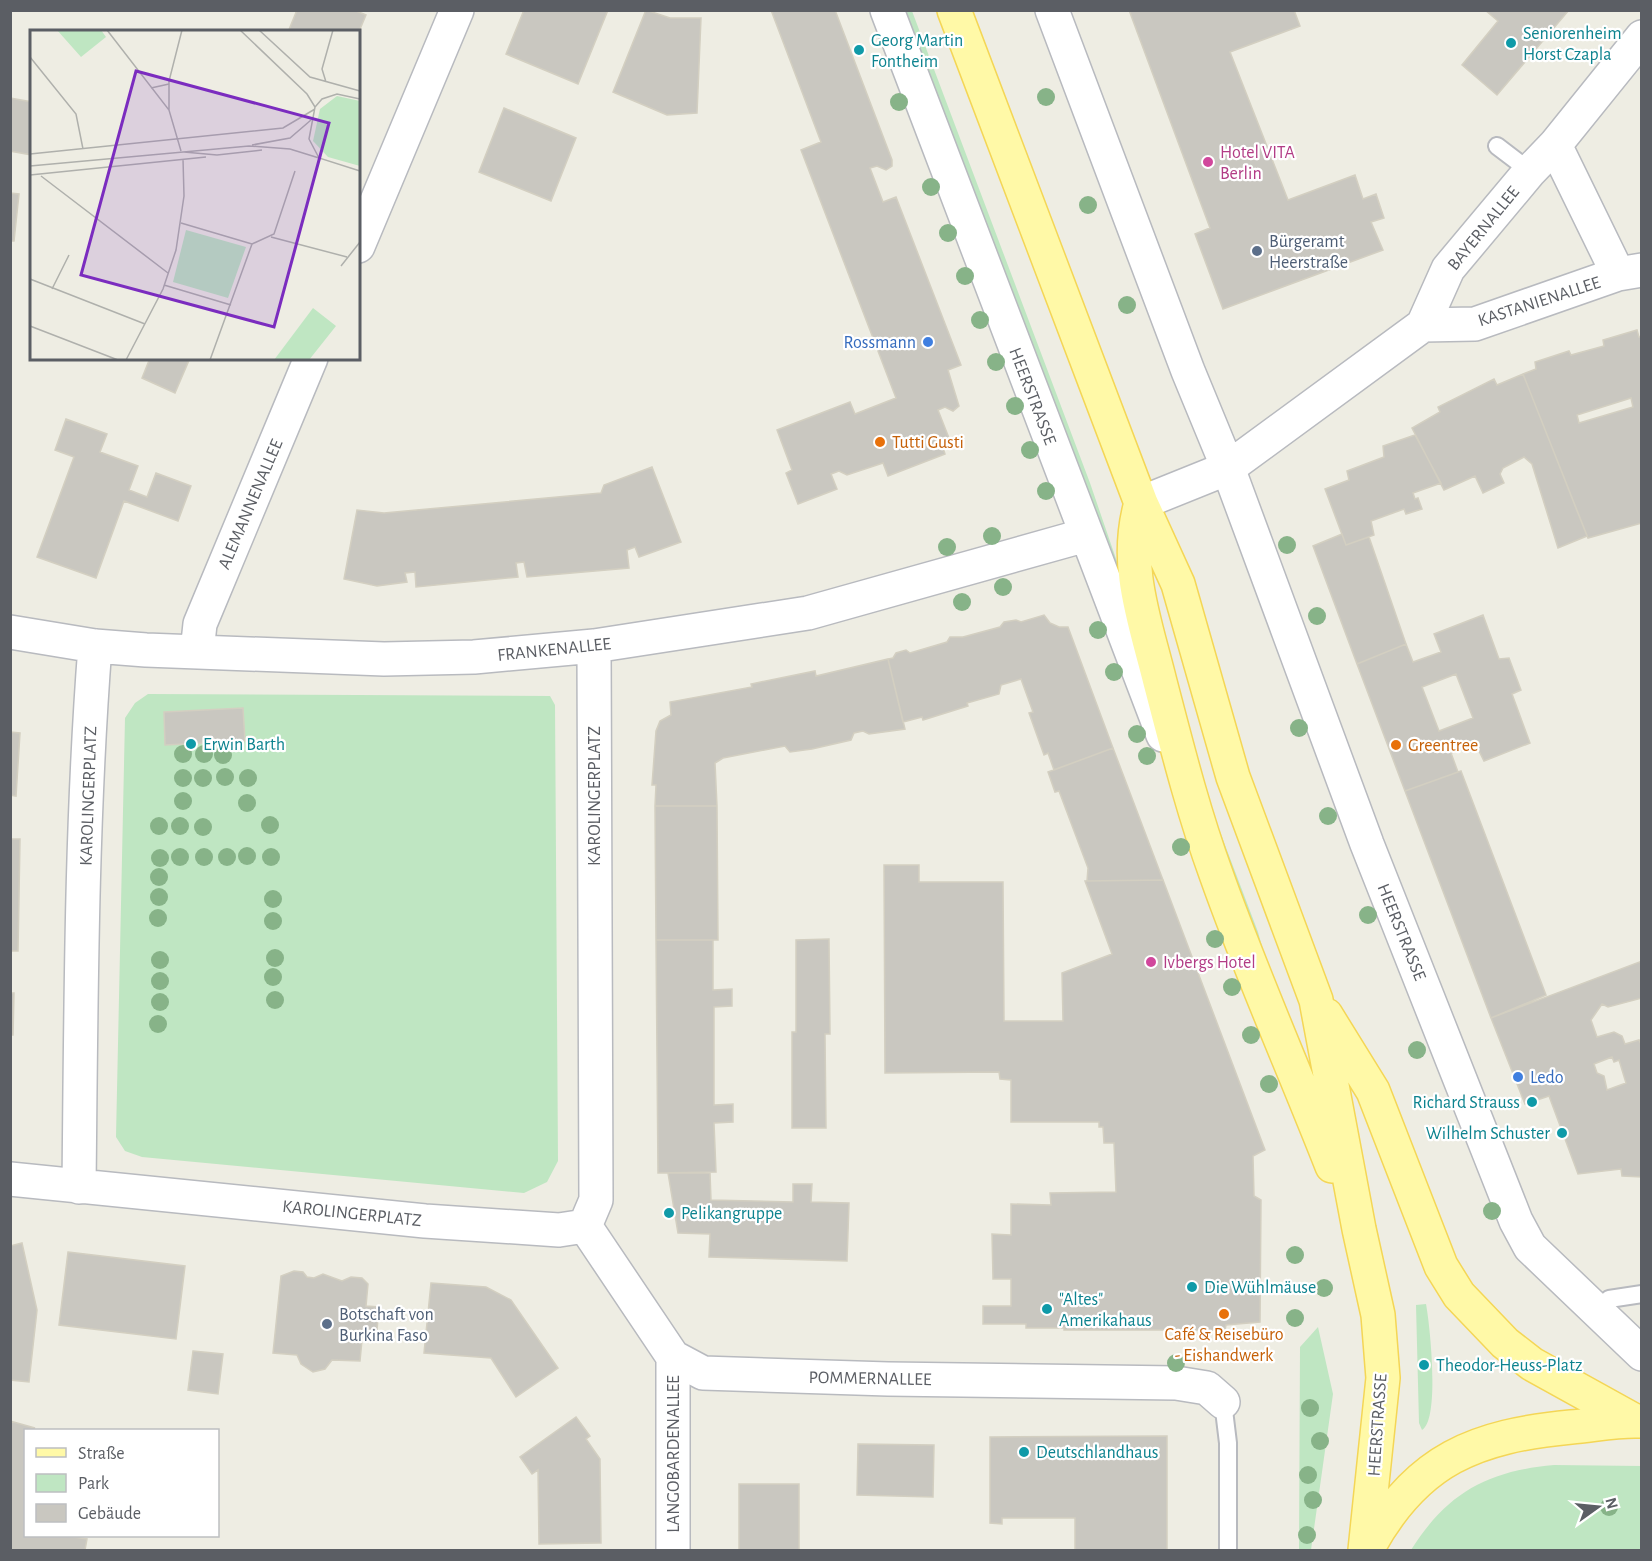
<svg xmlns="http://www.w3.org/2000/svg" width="1652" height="1561" viewBox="0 0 1652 1561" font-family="'Alegreya Sans',sans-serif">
<rect width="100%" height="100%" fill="#eeede3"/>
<path fill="#bfe6c2" d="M900,11h12l178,472 46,134z
M148,694l402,2 5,9 3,456 -11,21 -23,11 -382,-36 -17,-6 -9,-14 9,-419 10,-15z
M1197,785l6,2 55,145 12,43z
M1426,1304c4,21 14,116 -4,126l-3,-7 -3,-118z
M1318,1327l15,67 -22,156h-12l1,-203z
M1554,1465l87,1v84h-230c36,-57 76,-79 143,-85z"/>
<path fill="#c9c7c0" stroke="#d3cfc1" stroke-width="1.5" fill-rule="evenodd" d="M297,10h57l12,5 -8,19 -70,-2z
M524,10h84l-30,74 -72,-30z
M646,10l24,8h31l-4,95 -30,2 -54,-23z
M771,10h64l57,150v6l-6,4 -9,-4 -7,2 13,34 13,-5 65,168 -13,5 11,36 -6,5 -8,-4 -7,3 11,28 -8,3 4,13 -57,22 -5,-13 -36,12 -8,-4 -8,3 6,15 -39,15 -12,-31 6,-3 -15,-40 73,-28 5,12 41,-16 -95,-248 20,-8z
M1129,10h165l6,16 -70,26 58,148 67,-25 8,24 13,-5 8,24 -13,4 12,28 -160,59 -28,-75 15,-6z
M1485,10h84l-72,85 -35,-30 36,-44z
M10,98l22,4v53l-22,-4z
M504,108l72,30 -25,63 -72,-29z
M10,193l9,1 -5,47h-4z
M1637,330l2,7h3v186l-54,15 -65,-164 13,-5 -1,-7 34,-11 2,4 33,-9 -1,-6zM1631,398l2,9 -54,16 -2,-8z
M150,358h40l-15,35 -33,-15z
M1523,374l64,162 -29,12 -26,-84 -8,-7 -21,11 -3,6 4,9 -21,10 -8,-17 -31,14 -32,-62 28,-16 -2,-5 56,-28 3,6z
M66,419l41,15 -7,18 38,14 -9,24 18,7 9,-24 35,13 -13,35 -54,-20 -28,77 -59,-21 37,-100 -19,-7z
M1415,435l26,48 -28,10 2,6 3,-1 4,11 -16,5 -2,-5 -33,12 3,14 -28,10 -21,-56 24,-9 -2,-9 37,-14 -1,-11z
M652,467l29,75 -42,15 -4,-10 -8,3 2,18 -102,9 -3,-15 -8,1 2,14 -102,10 -1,-15 -10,1 2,9 -30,4 -33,-7 13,-69 27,3 217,-20 3,-8z
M1342,534l4,11 23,-8 37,107 -49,20 -44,-118z
M1044,615l6,8 9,4h9l45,121 -59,22 -6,-17 -4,2 -15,-42 4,-1 -12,-33 -20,6 -2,9 -32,9 1,3 -45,14 -1,-3 -19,5 -15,-63 5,-1 3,-5 10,-3 4,3 37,-11 3,-5h13l37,-10 4,-5 12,-2 5,2z
M1483,615l16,44 10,-1 12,32 -9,4 18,49 -46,18 -8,-16 -25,8 7,19 -53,19 -48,-127 49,-20 7,18 28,-10 -7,-18zM1456,674l17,44 -34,13 -17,-44z
M888,659l17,70 -36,5 -6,-3 -9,2 -3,7 -39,9 -22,3 -5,-6 -62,12 -8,5 2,43h-62l1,-21h-4l4,-54 4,-10 11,-6 -1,-13 82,-15 -1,-3 64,-13 1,5z
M243,708l2,33 -80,4 -1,-33z
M10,732l10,1 -4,63 -6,-1z
M1113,748l50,132 -76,1 1,-13 -29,-77 -4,1 -7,-20z
M1461,771l85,224 -55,23 -86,-227z
M655,806h62l1,134h-62z
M10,839h10l-2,112h-8z
M884,865h35v17h84l1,139h59l-1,-48 50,-19 -27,-73 78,-1 102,270 -12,6 1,40 7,4 -1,122 -34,3 -1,5h-161v-2h-38v-4h-43v-18h28v-27h-18l-1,-45 19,1v-31l40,1 -1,-12 66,-1 -2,-49h-10l-1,-16h-4v-5h-88v-42l-11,-1 -1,-7 -114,1z
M829,939l1,95h-5l1,94h-34v-96h4v-92z
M656,940h57v50l19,-1v17l-18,1v98l19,-1v18l-19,1 2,49 -58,1z
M1642,961v37l-34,9 -6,-3 -11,16 6,17 17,-5 8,4 3,8 14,-4 3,6v131l-20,-1 -1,-7 -43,5 -29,-78 -24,8 -34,-86zM1612,1057l2,5 5,-2 7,23 -19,7 -3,-14 -7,-3 -3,-9z
M10,993h4l-1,42h-3z
M668,1173h42l1,27 82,2v-18h19l-1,18 38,1 -2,58 -138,-4 1,-23 -32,-1z
M22,1243l15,67 -8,72 -19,-2v-134z
M68,1252l117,14 -9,73 -117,-14z
M294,1271l9,1 4,5 7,1 9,-4 19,7 9,-4 11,1 6,6 -2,22 13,1 -3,35 -14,-2 -2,21 -28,-1 -7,9 -12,3 -12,-8 -4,-9 -24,-2 8,-77z
M431,1283l55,4 25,13 47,68 -42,29 -25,-39 -67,-5z
M193,1351l30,3 -5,40 -30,-4z
M576,1417l14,19 -4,3 14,20 1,84 -62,1 -1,-74 -6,4 -12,-17z
M10,1421l25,7 -9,2v106h41l20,3 -2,11h-75z
M1167,1436v114h-92v-32h-73v6l-12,-1v-86z
M858,1444l76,1 -1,52 -76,-2z
M739,1484h60v66h-60z"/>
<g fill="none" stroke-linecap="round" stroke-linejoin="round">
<defs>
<path id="lane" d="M1497,146l33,25
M1598,1312l11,-13 33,-5
M1223,1402l5,41v107"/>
<path id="street" d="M887,10l276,725
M1052,10l136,361 40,97 139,376 149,377 14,26 112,107
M1555,145l63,129
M358,246l99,-236
M1423,325l52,-1 143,-50 24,-4
M1141,503l87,-35 195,-143 25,-56 82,-98 25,-26 87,-108
M10,632l85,14 51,4 238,9 90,-2 120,-11 214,-33 278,-78
M197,652l3,-28 111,-266
M10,1179l415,42 134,9 26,-4
M79,1187c2,-180 2,-361 16,-541
M585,1226l88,131 30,16 185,6 288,4 31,5 16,14
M585,1226l11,-26 -2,-554
M673,1357v193"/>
<path id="primary" d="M954,10l187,493 37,81 55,193 83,223 43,229 19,86 5,63 -18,172
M1141,503c-18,63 4,118 19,179 17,65 33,129 56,192 35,99 78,195 116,292
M1326,1015l47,76 68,175 18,29 46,48 27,21 103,57
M1369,1546c48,-87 107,-110 202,-119 23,-2 47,-7 69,-6"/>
</defs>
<use href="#lane" stroke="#b8babf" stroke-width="20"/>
<use href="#street" stroke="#b8babf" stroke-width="36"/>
<use href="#primary" stroke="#f4d656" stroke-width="36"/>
<use href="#lane" stroke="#fff" stroke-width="16"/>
<use href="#street" stroke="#fff" stroke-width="33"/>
<use href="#primary" stroke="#fff9a7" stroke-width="33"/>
</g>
<g fill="#87b388">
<circle cx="1046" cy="97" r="9"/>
<circle cx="899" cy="102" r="9"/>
<circle cx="931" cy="187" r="9"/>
<circle cx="1088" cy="205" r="9"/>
<circle cx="948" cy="233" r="9"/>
<circle cx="965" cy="276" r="9"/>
<circle cx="1127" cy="305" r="9"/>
<circle cx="980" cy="320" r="9"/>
<circle cx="996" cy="362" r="9"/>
<circle cx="1015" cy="406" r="9"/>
<circle cx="1030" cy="450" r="9"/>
<circle cx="1046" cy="491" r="9"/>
<circle cx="992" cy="536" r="9"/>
<circle cx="1287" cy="545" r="9"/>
<circle cx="947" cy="547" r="9"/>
<circle cx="1003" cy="587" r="9"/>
<circle cx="962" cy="602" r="9"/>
<circle cx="1317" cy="616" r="9"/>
<circle cx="1098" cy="630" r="9"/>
<circle cx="1114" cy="672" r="9"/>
<circle cx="1299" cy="728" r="9"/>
<circle cx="1137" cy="734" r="9"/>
<circle cx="183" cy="754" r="9"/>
<circle cx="204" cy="754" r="9"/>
<circle cx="223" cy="755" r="9"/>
<circle cx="1147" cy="756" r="9"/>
<circle cx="225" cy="777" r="9"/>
<circle cx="183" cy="778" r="9"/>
<circle cx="203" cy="778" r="9"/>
<circle cx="248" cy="778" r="9"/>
<circle cx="183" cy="801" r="9"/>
<circle cx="247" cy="803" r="9"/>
<circle cx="1328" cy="816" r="9"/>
<circle cx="270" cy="825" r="9"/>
<circle cx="159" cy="826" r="9"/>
<circle cx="180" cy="826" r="9"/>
<circle cx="203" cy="827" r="9"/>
<circle cx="1181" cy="847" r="9"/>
<circle cx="247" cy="856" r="9"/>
<circle cx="180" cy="857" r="9"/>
<circle cx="204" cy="857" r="9"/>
<circle cx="227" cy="857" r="9"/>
<circle cx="271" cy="857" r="9"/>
<circle cx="160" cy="858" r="9"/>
<circle cx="159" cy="877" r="9"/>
<circle cx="159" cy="897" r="9"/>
<circle cx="273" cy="899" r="9"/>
<circle cx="1368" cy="915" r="9"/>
<circle cx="158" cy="918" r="9"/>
<circle cx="273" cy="921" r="9"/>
<circle cx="1215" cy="939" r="9"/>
<circle cx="275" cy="958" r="9"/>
<circle cx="160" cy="960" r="9"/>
<circle cx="273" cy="977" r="9"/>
<circle cx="160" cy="981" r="9"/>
<circle cx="1232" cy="987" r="9"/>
<circle cx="275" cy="1000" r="9"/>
<circle cx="160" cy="1002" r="9"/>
<circle cx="158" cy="1024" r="9"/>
<circle cx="1251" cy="1035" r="9"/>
<circle cx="1417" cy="1050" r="9"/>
<circle cx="1269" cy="1084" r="9"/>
<circle cx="1492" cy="1211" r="9"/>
<circle cx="1295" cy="1255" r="9"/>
<circle cx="1324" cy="1288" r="9"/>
<circle cx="1295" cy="1318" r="9"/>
<circle cx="1176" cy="1363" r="9"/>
<circle cx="1310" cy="1408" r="9"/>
<circle cx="1320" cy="1441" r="9"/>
<circle cx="1308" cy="1475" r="9"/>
<circle cx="1313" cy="1500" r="9"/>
<circle cx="1609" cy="1507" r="9"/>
<circle cx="1307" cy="1535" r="9"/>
</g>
<g fill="#0f9aa8" stroke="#fff" stroke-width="2">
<circle cx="1511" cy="43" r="6"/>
<circle cx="859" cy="50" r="6"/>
<circle cx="191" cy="744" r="6"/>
<circle cx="1532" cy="1102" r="6"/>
<circle cx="1562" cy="1133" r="6"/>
<circle cx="669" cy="1213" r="6"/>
<circle cx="1192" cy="1287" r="6"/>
<circle cx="1047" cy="1309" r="6"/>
<circle cx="1424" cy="1365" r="6"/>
<circle cx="1024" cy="1452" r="6"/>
</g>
<g fill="#d1479c" stroke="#fff" stroke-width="2">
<circle cx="1208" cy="162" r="6"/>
<circle cx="1151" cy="962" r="6"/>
</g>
<g fill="#5c6f8a" stroke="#fff" stroke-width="2">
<circle cx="1257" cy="251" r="6"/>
<circle cx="327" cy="1324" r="6"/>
</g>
<g fill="#3f7fe0" stroke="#fff" stroke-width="2">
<circle cx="928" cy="342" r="6"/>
<circle cx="1518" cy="1077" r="6"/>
</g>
<g fill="#e8710a" stroke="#fff" stroke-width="2">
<circle cx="880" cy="442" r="6"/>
<circle cx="1396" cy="745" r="6"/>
<circle cx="1224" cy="1314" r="6"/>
</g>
<g text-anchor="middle" stroke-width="4.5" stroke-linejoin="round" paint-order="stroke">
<g font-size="18" fill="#0d838f" stroke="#fff" text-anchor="start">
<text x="1523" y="39">Seniorenheim<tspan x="1523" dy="21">Horst Czapla</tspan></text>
<text x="871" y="46">Georg Martin<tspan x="871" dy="21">Fontheim</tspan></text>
<text x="203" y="750">Erwin Barth</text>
<text x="1520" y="1108" text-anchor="end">Richard Strauss</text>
<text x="1550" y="1139" text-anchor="end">Wilhelm Schuster</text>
<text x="681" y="1219">Pelikangruppe</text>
<text x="1204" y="1293">Die Wühlmäuse</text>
<text x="1059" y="1305">"Altes"<tspan x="1059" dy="21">Amerikahaus</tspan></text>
<text x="1436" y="1371">Theodor-Heuss-Platz</text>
<text x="1036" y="1458">Deutschlandhaus</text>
</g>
<g font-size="18" fill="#b23c85" stroke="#fff" text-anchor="start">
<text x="1220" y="158">Hotel VITA<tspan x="1220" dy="21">Berlin</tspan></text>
<text x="1163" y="968">Ivbergs Hotel</text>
</g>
<g font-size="18" fill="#5b5e64" stroke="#fff">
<text transform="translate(1483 228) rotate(-51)" y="6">BAYERNALLEE</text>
<text transform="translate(1539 301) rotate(-18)" y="6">KASTANIENALLEE</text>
<text transform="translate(1033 396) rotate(69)" y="6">HEERSTRASSE</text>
<text transform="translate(250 504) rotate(-67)" y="6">ALEMANNENALLEE</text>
<text transform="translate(554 649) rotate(-6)" y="6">FRANKENALLEE</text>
<text transform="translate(88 796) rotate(-88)" y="6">KAROLINGERPLATZ</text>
<text transform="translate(594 796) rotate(-90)" y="6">KAROLINGERPLATZ</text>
<text transform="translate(1402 932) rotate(68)" y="6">HEERSTRASSE</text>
<text transform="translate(352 1213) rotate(6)" y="6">KAROLINGERPLATZ</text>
<text transform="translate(870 1378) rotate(1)" y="6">POMMERNALLEE</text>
<text transform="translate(1377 1425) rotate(-86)" y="6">HEERSTRASSE</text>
<text transform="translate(673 1454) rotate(-90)" y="6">LANGOBARDENALLEE</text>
</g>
<g font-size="18" fill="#4e5e75" stroke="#fff" text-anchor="start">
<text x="1269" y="247">Bürgeramt<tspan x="1269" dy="21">Heerstraße</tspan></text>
<text x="339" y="1320">Botschaft von<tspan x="339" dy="21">Burkina Faso</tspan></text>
</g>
<g font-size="18" fill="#366cbe" stroke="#fff" text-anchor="end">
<text x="916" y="348">Rossmann</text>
<text x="1530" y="1083" text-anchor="start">Ledo</text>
</g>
<g font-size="18" fill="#c56008" stroke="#fff" text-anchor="start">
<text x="892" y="448">Tutti Gusti</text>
<text x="1408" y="751">Greentree</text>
<text x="1224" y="1340" text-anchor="middle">Café &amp; Reisebüro<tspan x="1224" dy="21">- Eishandwerk</tspan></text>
</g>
</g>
<g transform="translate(30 30)">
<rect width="330" height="330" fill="#eeede3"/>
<path d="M27,0h44l5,7 -25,20zM307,66l23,5v65l-32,-9 -15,-16 7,-32zM156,200l60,17 -18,51 -55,-16zM283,278l23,18 -27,34h-35z" fill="#bfe6c2"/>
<path fill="none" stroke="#afb0ac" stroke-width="1.5" d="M77,0l62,80 12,41M210,0l67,64 8,13M229,0l51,47 50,14M0,27l46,57 7,35M296,52l-4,-13 11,-39M121,58l18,-4M330,69l-23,-5 -15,5 -7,8 -6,32 10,19 41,13M139,80v-29l13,-51M222,115l38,-7 21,-18M154,122l33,3 45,-5M0,124l253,-26 32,-19M0,136l219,-20 41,3 29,9M0,145l176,-18M11,146l127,97M151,193l71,21M241,207l76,20M222,214l22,-10 21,-63M311,236l19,-24M0,249l115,45M134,255l67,20M22,259l17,-34M0,296l88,34M96,330l37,-71 13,-39 8,-54 -1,-37M180,330l42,-116"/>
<path fill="#7b2cbf" fill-opacity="0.15" stroke="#7b2cbf" stroke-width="3" d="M106,41l193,52 -55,204 -193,-52z"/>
<rect width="330" height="330" fill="none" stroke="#5b5e64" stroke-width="3"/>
</g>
<rect width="1652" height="1561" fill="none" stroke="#5b5e64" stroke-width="24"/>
<rect x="24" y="1429" width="195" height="108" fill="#ffffff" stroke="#bdbfc1" stroke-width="1.5"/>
<rect x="36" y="1448" width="30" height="9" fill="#fff9a7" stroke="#bdbfc1" stroke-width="1.5"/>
<text x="78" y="1459" font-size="18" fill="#5b5e64">Straße</text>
<rect x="36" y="1474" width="30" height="18" fill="#bfe6c2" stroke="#bdbfc1" stroke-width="1.5"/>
<text x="78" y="1489" font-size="18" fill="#5b5e64">Park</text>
<rect x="36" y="1504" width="30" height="18" fill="#c9c7c0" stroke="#bdbfc1" stroke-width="1.5"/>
<text x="78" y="1519" font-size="18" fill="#5b5e64">Gebäude</text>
<g transform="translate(1598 1507) rotate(75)" stroke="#ffffff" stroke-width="4.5" paint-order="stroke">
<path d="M0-4.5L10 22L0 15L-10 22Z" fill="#5b5e64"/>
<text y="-9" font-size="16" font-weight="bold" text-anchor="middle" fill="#5b5e64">N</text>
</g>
</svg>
